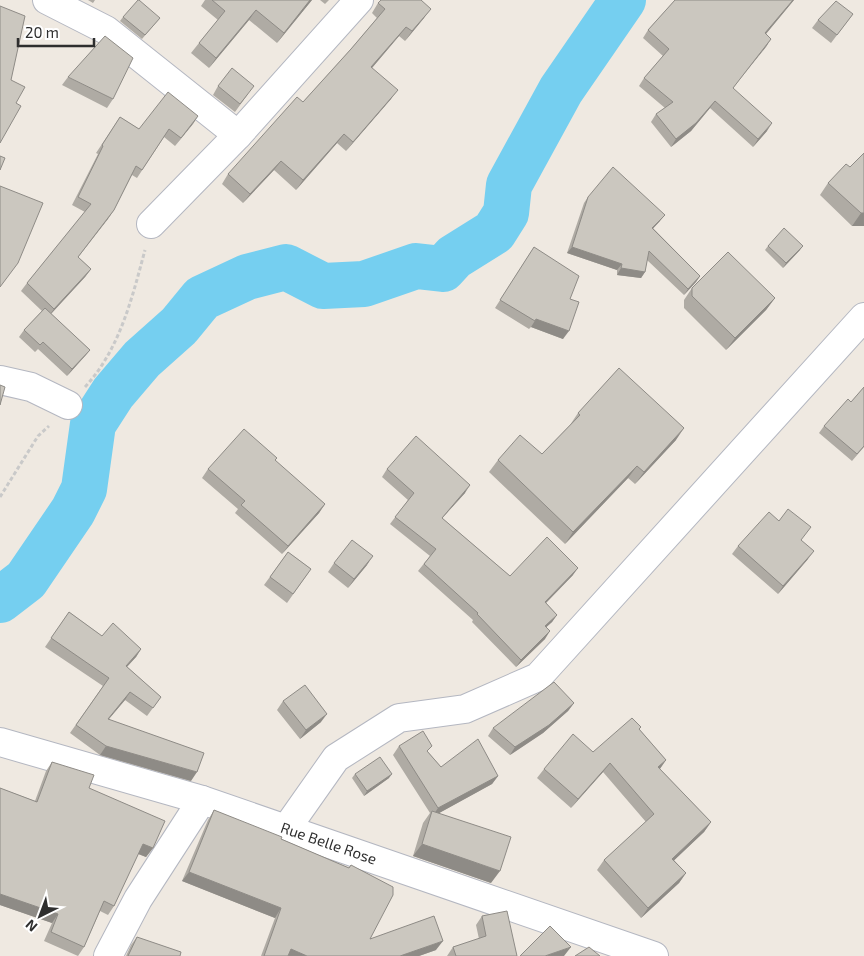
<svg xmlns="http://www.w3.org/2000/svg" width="864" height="956" viewBox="0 0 864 956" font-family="'Exo 2',sans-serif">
<rect width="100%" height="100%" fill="#efe9e1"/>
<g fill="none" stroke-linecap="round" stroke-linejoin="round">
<path stroke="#75cff0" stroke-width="46" d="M0,600l26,-20 47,-69 11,-22 9,-65 20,-31 29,-34 37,-33 23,-28 45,-21 39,-10 37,19 41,-2 52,-18 27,3 11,-12 40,-25 12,-19 3,-28 52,-95 62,-90"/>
<defs>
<g id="minor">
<path d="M47,0l59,30 132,105"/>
<path d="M151,224l87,-89 121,-135"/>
<path d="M0,380l31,7 37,18"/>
<path id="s1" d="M0,742l202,58 452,156"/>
<path d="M286,829l50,-71 63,-40 66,-9 73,-32 326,-360"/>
<path d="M108,956l30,-57 64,-99"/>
</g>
</defs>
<use href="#minor" stroke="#b4b7c1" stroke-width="30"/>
<path stroke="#c9c9c9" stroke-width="3" stroke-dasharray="4 2.5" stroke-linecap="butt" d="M85,387c35,-38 47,-89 60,-137
M0,497l38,-61 11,-10"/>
<use href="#minor" stroke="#fff" stroke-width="28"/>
</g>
<path fill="#afaba4" d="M88,0h7l-2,3z
M205,0h107l-35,43 -28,-23 -40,48 -18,-15 8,-10 19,-23 -17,-14z
M320,0h9l-4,4z
M675,0h119l-28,34 5,5 -38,49 34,43 -14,16 -43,-39 -19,23 -20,16 -20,-25 5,-8 9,-6 -26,-22 5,-8 19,-22 -20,-18 5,-8z
M378,3l46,15 -19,23 -6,-5 -27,32 19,31 -45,52 -9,-8 -41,47 -22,-20 -31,33 -21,-19 6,-10 75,-72 48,-53 26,-31 -5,-5z
M853,14l-22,29 -19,-15 6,-8z
M123,17l37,1 -18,21 -22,-18z
M68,77l45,22 -6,9 -45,-23z
M218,86l30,8 -13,18 -22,-17z
M198,116l-23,30 -11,-9 -27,41 -5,-3 -18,35 -36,47 13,12 -6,8 -34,37 39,36 -5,6 -18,20 -29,-27 -3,3 -16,-15 5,-7 18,-19 -21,-20 6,-8 58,-71 -13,-7 26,-51 -2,-1 24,-36 19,12z
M850,167l14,59h-12l-32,-31 8,-12z
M588,197l72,24 -7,7 47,48 -4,6 -12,13 -37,-35 -2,12 -4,6 -24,-3v-5l-50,-17 17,-50z
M768,246l32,4 -17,18 -18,-18z
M534,247l36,52 -7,40 -32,-12 -2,2 -34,-21z
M692,288l83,10 -9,12 -40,40 -42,-42v-8z
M864,387v60l-12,14 -33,-28 5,-7 27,-24z
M578,413l98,27 -41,44 -7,-6 -63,66 -76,-72 9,-12 44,-6 28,-29z
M275,461l50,43 -6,9 -37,41 -47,-41 3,-4 -36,-31 6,-9z
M387,469l78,24 -23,25 68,58 63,-1 -27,28 11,12 -5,7 -6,5 -1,12 -29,28 -44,-45 1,-2 -55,-49 12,-15 -40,-32 18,-24 -26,-23z
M801,540l7,19 -30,35 -46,-40 6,-8z
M288,552l23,17 -24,34 -23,-18z
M334,563l33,2 -19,23 -20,-16z
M69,612l33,24 39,13 -5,8 -9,10 34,30 -14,19 -22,-16 -16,19 82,62 -91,-26 -30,-22 33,-47 -58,-39z
M283,701l38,21 -21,17 -23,-29z
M574,703l-6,8 -25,22 -33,22 -22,-19 5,-8z
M639,729l27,31 -6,9 51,53 -7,10 -30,28 12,13 -7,10 -38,35 -44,-48 7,-10 42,-38 -43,-50 -32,36 -34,-30 7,-9 49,-17z
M399,746l29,6 13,15 57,9 -6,8 -53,29 52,70 -78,-27 10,-33 7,-10 -37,-58z
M52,762l37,26 64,60 -7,9 -8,-3 -24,52 -6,9 -8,-4 -16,36 -6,9 -34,-15 8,-18 -52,-18v-117l35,13 11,-30z
M355,774l34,4 -25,18 -12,-18z
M214,810l135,58 2,-3 19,74 66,11 -17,6h-158l14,-38 -93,-37 26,-61z
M482,916l35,40h-70l6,-9 26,-8 -3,-14z
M137,937l43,19h-54l5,-11z"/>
<path fill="#8e8b86" d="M310,0h2l-35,43 7,-10z
M793,0h1l-34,41 5,-8z
M431,9l-7,9 -19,23 7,-10z
M256,10l-7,10 -40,48 7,-10z
M406,27l-7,9 -34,40 6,-9z
M771,39l-5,8 -39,48 6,-7z
M398,90l-7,9 -45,52 7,-9z
M715,101l-5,7 -19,23 -20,16 5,-8z
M198,116l-5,8 -18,22 6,-8z
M772,123l-5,8 -14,16 5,-8z
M344,134l-7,9 -41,47 7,-10z
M281,161l-7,9 -31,33 7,-9z
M114,210l-6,9 -36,46 6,-8z
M861,213h3v13h-12z
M665,215l-5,6 -12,13 4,-6z
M803,246l-3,4 -17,18 3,-5z
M572,247l50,17 -5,6 -50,-17z
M621,268l24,4 -4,6 -24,-3z
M91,269l-6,8 -37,40 6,-8z
M700,276l-4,6 -12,13 4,-6z
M775,298l-9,12 -40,40 9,-12z
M536,319l33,12 -6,8 -32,-12z
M90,350l-5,6 -18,20 5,-7z
M684,428l-8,12 -41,44 9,-12z
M637,466l-9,12 -63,66 8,-12z
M470,485l-5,8 -29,32 6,-7z
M325,504l-6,9 -37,41 6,-8z
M814,551l-6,8 -30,35 5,-8z
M373,556l-6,9 -19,23 6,-9z
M578,568l-5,7 -33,34 5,-7z
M557,615l-5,7 -12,11 5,-7z
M550,631l-5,8 -29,28 5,-7z
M141,649l-5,8 -16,17 6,-8z
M130,692l-5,8 -23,27 6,-8z
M574,703l-6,8 -25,22 -33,22 5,-8z
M327,714l-6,8 -21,17 6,-9z
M106,746l91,26 -6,9 -91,-26z
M666,760l-7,10 -1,-3z
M610,763l-7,9 -32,36 7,-9z
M392,774l-3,4 -25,18 3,-5z
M498,776l-6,8 -60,33 6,-9z
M711,822l-7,10 -39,37 7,-10z
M143,844l10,4 -7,9 -10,-4z
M422,844l78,27 -9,12 -78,-27z
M189,872l92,36 -6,10 -93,-37z
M686,873l-7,10 -38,35 7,-10z
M0,894l58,20 -6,9 -52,-18z
M443,941l-7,9 -17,6h-19z
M571,947l-7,9h-19z
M291,949l16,7h-21z"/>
<path fill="#cbc7bf" stroke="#8e8b86" d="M138,0h1l21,18 -15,17 -22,-18z
M212,0h98l-26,33 -28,-23 -40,48 -17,-15 26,-32z
M381,0h40l10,9 -19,22 -6,-4 -35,40 27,23 -45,52 -9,-8 -41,46 -22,-19 -31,33 -22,-20 69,-77 6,5 48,-53 34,-40 -7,-6z
M675,0h118l-28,33 6,6 -38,49 39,35 -14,16 -43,-38 -19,22 -20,16 -20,-25 17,-12 -29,-24 25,-29 -21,-19z
M836,1l17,13 -16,21 -19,-15z
M0,6l25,10 -14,64 14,7 -9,16 5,3 -21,37z
M105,36l28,22 -20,41 -45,-22z
M232,68l22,18 -14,18 -22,-18z
M168,92l30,24 -17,22 -12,-9 -27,41 -6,-4 -22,44 -36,47 13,12 -37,40 -27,-26 64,-79 -13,-7 25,-51 -1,-1 18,-28 19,12z
M864,153v60h-3l-33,-30 18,-19 4,3z
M0,156l5,2 -5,12z
M613,167l52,48 -13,13 48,48 -12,13 -39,-38 -4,21 -24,-4 1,-4 -50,-17 16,-50z
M0,186l43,17 -25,60 -18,24z
M784,228l19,18 -17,17 -18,-17z
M534,247l45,29 -9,23 9,3 -10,29 -33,-12 -1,2 -35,-21z
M728,252l47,46 -40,40 -43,-42v-8z
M45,308l45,42 -18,19 -29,-27 -3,3 -16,-15z
M619,368l65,60 -40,44 -7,-6 -64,66 -75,-72 22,-25 22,19 38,-39 -2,-2z
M0,385l5,2 -5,18z
M864,387v59l-7,8 -33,-28 24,-27 3,3z
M244,429l33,29 -2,2 50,44 -37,42 -47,-41 4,-4 -37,-32z
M416,436l54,49 -28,33 68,58 37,-39 31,31 -33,34 12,13 -12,11 5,5 -29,29 -44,-46 1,-1 -54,-49 12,-15 -41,-32 19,-24 -27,-24z
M788,509l23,18 -10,13 13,11 -31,35 -45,-40 31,-34 10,9z
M352,540l21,16 -19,23 -20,-16z
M288,552l23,17 -18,25 -23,-17z
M69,612l33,24 11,-13 28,26 -15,17 35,31 -8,11 -23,-16 -22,27 96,34 -7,19 -91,-26 -30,-21 33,-47 -58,-40z
M554,682l20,21 -25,22 -34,22 -22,-19z
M305,685l22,29 -21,16 -23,-29z
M632,718l9,9 -2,2 27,31 -8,7 53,55 -39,37 14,14 -38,35 -44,-48 50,-46 -44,-51 -32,36 -34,-30 29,-35 20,18z
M423,731l9,15 -5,5 14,16 37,-28 20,37 -60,32 -39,-62z
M380,757l12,17 -25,17 -12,-17z
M52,762l42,13 -5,13 76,33 -12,27 -10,-4 -29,62 -10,-5 -20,46 -33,-15 7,-18 -58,-20v-106l37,14z
M214,810l68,27 -1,2 68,29 2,-3 42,22v8l-23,44 64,-23 9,25 -43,15h-93l-16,-7 -3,7h-24l17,-48 -92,-36z
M432,811l79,26 -11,34 -78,-27z
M507,911l10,45h-61l-3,-9 33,-11 -4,-20z
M550,926l21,21 -26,9h-25z
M137,937l44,15 -1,4h-52z
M589,947l11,9h-25z"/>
<g text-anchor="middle" stroke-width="5" stroke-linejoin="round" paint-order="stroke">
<g font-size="15" fill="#2e2e2e" stroke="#fff">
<text dy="5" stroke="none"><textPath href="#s1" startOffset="344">Rue Belle Rose</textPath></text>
</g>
</g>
<g transform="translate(40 916) rotate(222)" stroke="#ffffff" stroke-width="4" paint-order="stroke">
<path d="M0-4L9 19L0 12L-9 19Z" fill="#2e2e2e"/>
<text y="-8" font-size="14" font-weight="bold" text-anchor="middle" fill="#2e2e2e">N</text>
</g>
<path d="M18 38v8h76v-8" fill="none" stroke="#2e2e2e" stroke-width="2.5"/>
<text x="25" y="38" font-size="15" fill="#2e2e2e" stroke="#ffffff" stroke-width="4" paint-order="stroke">20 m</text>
</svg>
